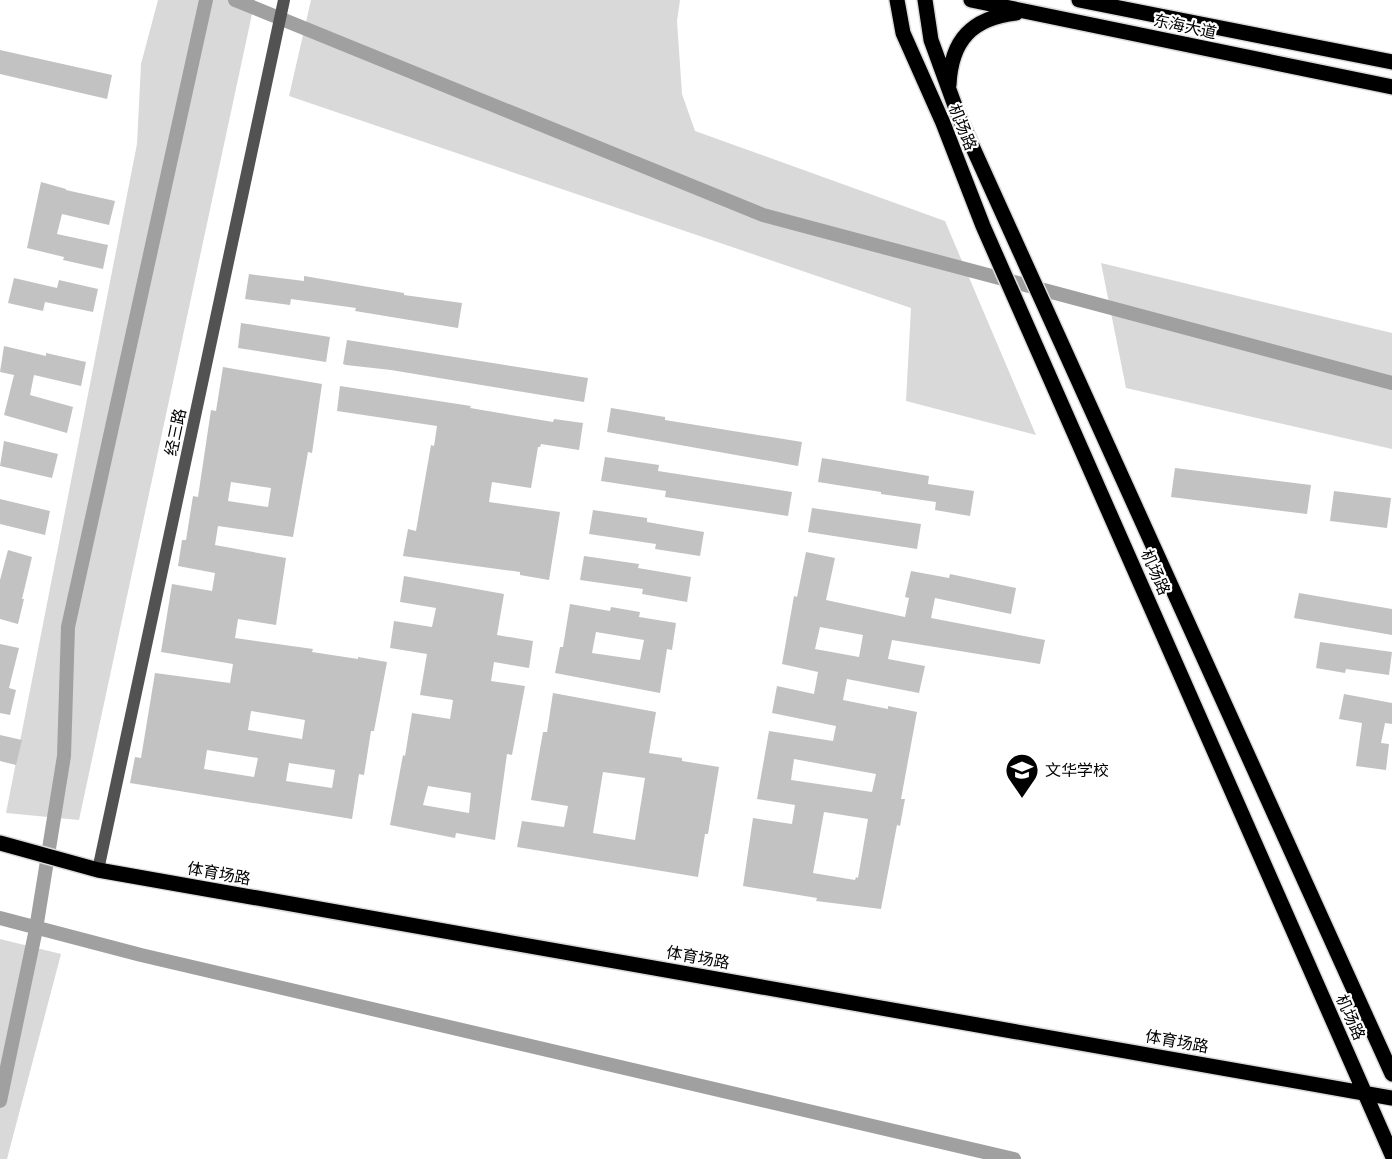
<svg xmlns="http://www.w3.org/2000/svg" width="1392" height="1159" viewBox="0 0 1392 1159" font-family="'Archivo Narrow','Noto Sans SC',sans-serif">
<rect width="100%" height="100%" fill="#fff"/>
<path fill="#d9d9d9" d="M158,0h97l-176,820 -73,-7 131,-669 4,-80z
M311,0h369l-3,21 5,73 13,37 250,90 91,214 -130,-34 5,-93 -622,-212z
M1101,263l291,70v116l-266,-61z
M0,939l61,15 -54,205h-7z"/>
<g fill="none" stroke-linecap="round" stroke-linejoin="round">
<path stroke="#a0a0a0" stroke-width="14" d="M235,0l528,215 629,168
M0,918l141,37 873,204
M0,1101l36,-172 28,-173 4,-129 138,-627"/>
</g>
<path fill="#c2c2c2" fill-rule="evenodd" d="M0,50l112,25 -5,24 -107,-25z
M41,182l25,7v1l49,11 -6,24 -47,-11 -5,20 51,11 -5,24 -40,-9 1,-3 -37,-9z
M249,274l55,7v-5l100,17v2l58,8 -4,25 -103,-17 1,-3 -65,-9 -1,6 -45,-6z
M14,278l43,10 2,-8 39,9 -5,23 -48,-10 -2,9 -35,-8z
M241,323l89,14 -4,25 -88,-14z
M347,340l241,38 -4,24 -193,-32 -45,-5 -3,-1z
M4,346l42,10v-3l40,9 -5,24 -47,-11 -4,20 43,12 -6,26 -63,-18 10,-40 -14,-3z
M223,367l99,17 -10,69 -4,-1 -15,85 -75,-11 -3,19 71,13 -10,67 -38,-6 -3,19 78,11 -1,3 46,7v-2l29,5 -13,69h-3l-7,44 -5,-1 -7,45 -222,-36 5,-26 6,1 14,-85 75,10 3,-19 -72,-12 11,-68 40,7 3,-18 -37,-7 4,-26h4l7,-44 5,1 13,-87 5,1zM231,482l40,6 -3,19 -40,-6zM251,711l54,9 -3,19 -54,-9zM207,750l51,8 -4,19 -50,-8zM289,763l46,7 -3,18 -46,-7z
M340,386l131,20 -1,2 83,14 1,-3 29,4 -4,27 -38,-6 -1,3h-2l-7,41 -39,-6 -3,20 71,10 -11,68 -29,-5v-3l-117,-16 5,-27 8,2 15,-86 3,1 3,-20 -100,-15z
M611,408l54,9v3l137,22 -4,24 -191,-34z
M4,441l54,13 -6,24 -52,-12z
M605,457l54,8 -1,6 134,21 -4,24 -123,-19 1,-6 -65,-10z
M822,458l107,18 -1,8 46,7 -4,25 -35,-6 1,-8 -55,-8v-2l-63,-10z
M1175,468l136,17 -4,29 -136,-17z
M1334,491l57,7 -4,30 -57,-7z
M0,499l50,12 -5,24 -45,-11z
M812,508l109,16 -4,25 -109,-17z
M593,510l54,8v4l57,10 -4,24 -45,-7 1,-5 -67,-10z
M8,550l24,7 -10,42h2l-6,25 -18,-5v-39z
M806,552l29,6 -9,42 79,17 4,-19 -4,-1 6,-26 38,7 1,-4 66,14 -5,26 -76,-16 -4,20 114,22 -5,24 -148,-24 -4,19 37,7 -6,27 -72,-14 -4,21 45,9v-3l29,6 -16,87h4l-5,27 -3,-1 -16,84 -65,-8 1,-3 -74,-12 10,-68 39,6 3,-19 -38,-6 12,-68 64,10 3,-15 -64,-13 5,-27 37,8 4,-22 -36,-8 12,-68 3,1zM820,627l43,8 -4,22 -44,-8zM794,759l82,15 -4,18 -81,-12zM824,812l44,7 -10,59 -2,-1 -1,3 -42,-7z
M584,556l55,8 -1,4 53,9 -4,25 -45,-8 1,-5 -63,-9z
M404,576l100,18 -7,41 36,6 -4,27 -35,-6 -3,19 34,5 -13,69 -5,-1 -12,86 -39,-7 -1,5 -65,-13 13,-70 2,1 7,-43 38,6 3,-19 -33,-5 7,-41 -37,-6 4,-27 38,6 4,-19 -36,-6zM428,786l43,7 -2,20 -46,-8z
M1299,593l93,16v26l-98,-17z
M570,604l40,7 1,-4 29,5 -1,5 37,6 -4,27 -5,-1 -7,44 -105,-20 5,-26h3zM596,632l48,8 -4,20 -48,-7z
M1320,642l72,10 -3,23 -43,-6 -1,4 -29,-5z
M0,644l19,4 -10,40 7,2 -6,25 -10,-2z
M553,693l103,19 -7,41 33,5v3l37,6 -11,67h-3l-7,43 -181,-30 5,-26 42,6 4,-21 -37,-6 12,-68h4zM603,772l42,6 -10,62 -42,-7z
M1344,694l48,9v21l-7,-1 -4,20 8,1 -3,26 -30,-4 6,-43 -23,-4z
M0,735l22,5 -6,25 -16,-4z"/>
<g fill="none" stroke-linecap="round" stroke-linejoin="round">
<defs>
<path id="major" d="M897,0l6,33 40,90 40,103 409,929
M925,0l6,40 28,77 433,957
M971,0l421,87
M1079,0l313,62
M949,85c2,-45 23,-67 67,-72
M0,843l98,27 1294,228"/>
</defs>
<use href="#major" stroke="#dbdbdb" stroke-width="18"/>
<path stroke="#525252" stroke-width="12" d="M98,870l186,-870"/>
<use href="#major" stroke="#000" stroke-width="15"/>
</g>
<defs>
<symbol id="school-pin" viewBox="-11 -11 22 30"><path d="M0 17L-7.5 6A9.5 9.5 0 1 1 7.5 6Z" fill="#000" stroke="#fff"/><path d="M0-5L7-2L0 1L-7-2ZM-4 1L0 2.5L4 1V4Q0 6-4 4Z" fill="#fff"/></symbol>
</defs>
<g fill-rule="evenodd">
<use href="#school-pin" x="1003" y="751" width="38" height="52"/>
</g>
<g text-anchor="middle" stroke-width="4.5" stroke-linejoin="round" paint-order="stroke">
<g font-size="16" fill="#000" stroke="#fff">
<text transform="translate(1185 26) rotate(12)" y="6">东海大道</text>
<text transform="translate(963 127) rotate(68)" y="6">机场路</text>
<text transform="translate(175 432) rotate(-78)" y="6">经三路</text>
<text transform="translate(1156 572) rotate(66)" y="6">机场路</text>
<text transform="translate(219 873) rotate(10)" y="6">体育场路</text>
<text transform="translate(698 957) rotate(10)" y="6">体育场路</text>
<text transform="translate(1351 1017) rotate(66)" y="6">机场路</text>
<text transform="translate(1177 1041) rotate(10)" y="6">体育场路</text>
</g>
<g font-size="16" fill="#000" stroke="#fff" text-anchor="start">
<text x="1045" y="776">文华学校</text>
</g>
</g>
</svg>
